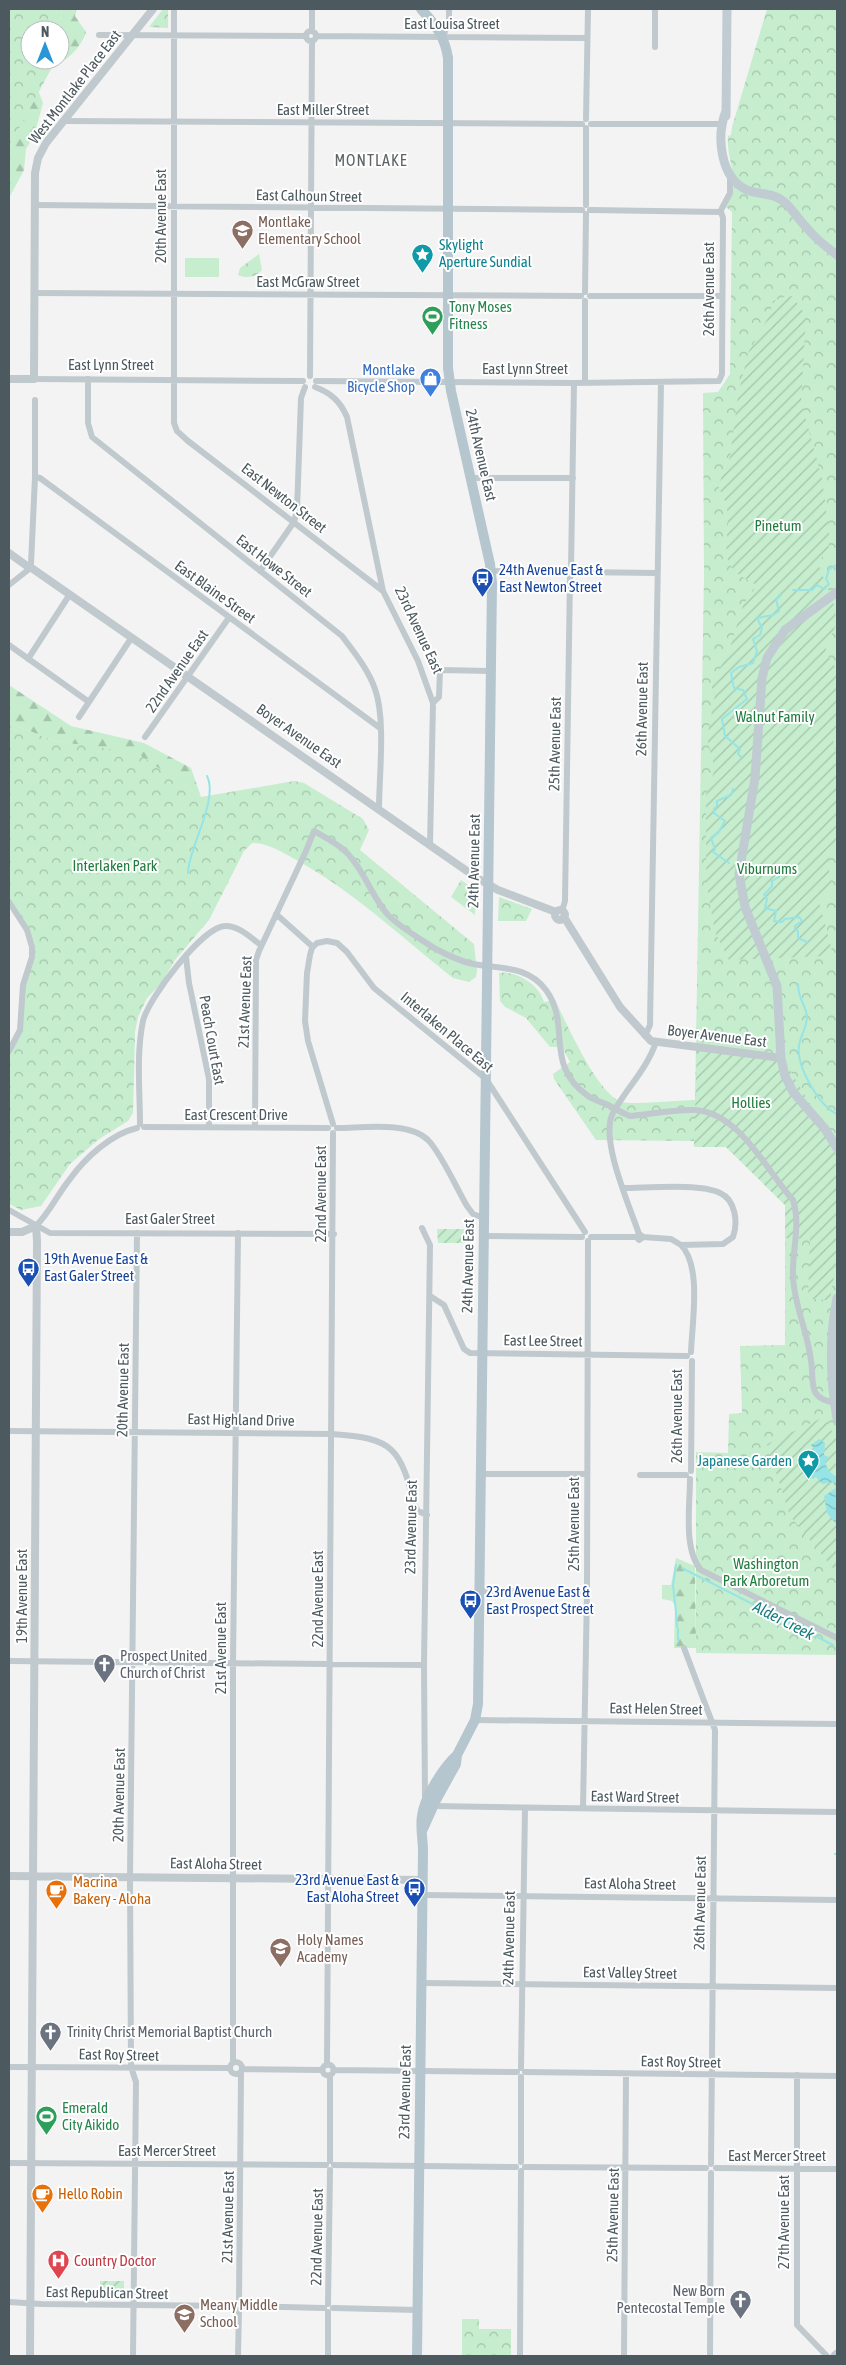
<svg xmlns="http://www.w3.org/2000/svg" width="846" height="2365" viewBox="0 0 846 2365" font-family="'Asap Condensed',sans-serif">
<defs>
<pattern id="forest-firs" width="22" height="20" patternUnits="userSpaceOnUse" patternTransform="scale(1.25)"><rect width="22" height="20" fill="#c6edce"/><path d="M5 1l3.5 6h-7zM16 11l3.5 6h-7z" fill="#a3c3aa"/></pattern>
<pattern id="park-crowns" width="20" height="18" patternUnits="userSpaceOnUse" patternTransform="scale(1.25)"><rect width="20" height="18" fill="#c6edce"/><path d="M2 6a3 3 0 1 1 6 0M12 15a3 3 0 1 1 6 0" fill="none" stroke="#a3c3aa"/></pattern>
<pattern id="garden-furrows" width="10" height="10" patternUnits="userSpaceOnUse" patternTransform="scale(1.25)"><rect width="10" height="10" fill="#c6edce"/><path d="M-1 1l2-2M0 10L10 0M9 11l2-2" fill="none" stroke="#a3c3aa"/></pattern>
<pattern id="water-waves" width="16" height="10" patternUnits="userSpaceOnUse" patternTransform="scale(1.25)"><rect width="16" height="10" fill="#97e4e6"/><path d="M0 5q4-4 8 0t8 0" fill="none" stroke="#7dbcbe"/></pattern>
</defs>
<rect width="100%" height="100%" fill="#f4f3f3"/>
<path fill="url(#forest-firs)" d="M62,9h15l-2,7 11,16c-2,10 -20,34 -32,30l2,-2h4l-1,-32z
M38,90l5,13 -9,33 -8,13 -2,21 -15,28v-51z
M9,685l62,41 73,17 47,25 10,29 -64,-43 -82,-13 -46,-18z
M676,1558l19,8 1,82h-22l1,-42 -3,-5 -10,-2v-14h9z"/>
<path fill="url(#park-crowns)" d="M9,9h53l-3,21h-29v30h26l-47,87z
M163,9h5v19l-19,-1z
M767,9h70v1646l-141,-2v-201l32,1 1,-39 13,-1 -2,-67 45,-1v-140l-59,-58h-32v-6l-98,-1 -42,-61 -1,-5 17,-12 -8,-15h-12l-24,-29 -21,-11 -5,-6 -1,-28c17,-3 41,12 45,29l11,-2c12,24 42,94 67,102 9,3 59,-2 73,-2l9,-524 -1,-183 15,-1 12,-18 2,-162 -6,-5c17,-30 0,-41 2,-71l3,-1 1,-8z
M259,254l3,16c-6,7 -15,9 -24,5l2,-7z
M9,723l46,18 82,12 64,44 93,-16 10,2 59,36 6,11 -9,20 114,94 3,26 -1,7 -7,5 -16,-4c-53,-42 -102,-89 -162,-121 -13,-7 -24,-14 -39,-14l-8,8 -35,69 -34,40 -14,24 -14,14 -9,19 -3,15 -2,81 -5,8 -29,18 -29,25 -29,42 -20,4 -12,-6v-153l9,-15 4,-43 8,-26v-29l-21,-36z
M461,880l15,10 -1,25 -24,-18z
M499,897l33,12 -6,12h-28z
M462,2319h17v10h32v27h-49z"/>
<path fill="url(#garden-furrows)" d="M792,296l14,20 -5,85 21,78 8,61 -3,13 -12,11 4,2 15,39 2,20 -11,26 12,19v58l-4,12 4,18v78l-9,24 3,27 -12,15 13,49 -5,5 -98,4 -14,-28 -9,-51v-87l9,-25 -8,-30 8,-45 -4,-9 18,-34 14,-46 14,-20c-46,-21 -25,-38 -30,-77 -1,-7 -6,-15 -9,-22l12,-29 8,-61 10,-43 22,-39 3,-13 11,-4z
M697,1047l76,8 17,15 40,68 7,23v98l-7,41 -22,-1 2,-60 -25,-1v-33l-59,-58h-32z
M437,1229h35l-1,14h-33z
M824,1417l13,24v132l-47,-57 -23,-72z
M100,2281h24v15h-24z"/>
<path fill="#c6edce" d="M185,258h34v19h-34z"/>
<path fill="url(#water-waves)" d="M819,1439l6,4 -1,12 5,2 -4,6 4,8 8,7v47l-10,-12 -3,-17 12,-8 -3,-6 -11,2 -6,-7 -3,2 -12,-10 2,-5 8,-6 1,-6 3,-2 -4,-5z"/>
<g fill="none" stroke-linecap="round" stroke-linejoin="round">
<path stroke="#97e4e6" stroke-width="2" d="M837,488v1
M793,590h19l5,-5 7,4 5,-5 -3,-5 3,-10 8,-4
M741,757l-3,-3 2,-5 -15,-13 -3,-17 25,-20 -4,-9 -9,-2 -3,-15 8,-6 14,-4 4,-12 -4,-12 7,-4 2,-7 -5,-10 16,-3 6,-4 -3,-11 5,-5
M729,863l-16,-11 2,-3 -4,-11 7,-5 7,-12 -11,-8v-4l3,-3v-5l14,-6 2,-6
M747,869l11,3 15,-5 6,5v5l-7,4v5l-8,9 3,4 -2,9 11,3 -2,10 8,1 3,-3 14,-2 3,4 -7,5v3l3,2v7l9,4
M188,873c0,-24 31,-73 19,-97
M798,984c0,16 8,20 9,33 0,11 -7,19 -8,29 -3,20 20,60 38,68
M676,1565l-3,20 3,27
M682,1568l151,77
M676,1613l1,14
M678,1629v11
M835,1854h2"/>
<path stroke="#c0c9cd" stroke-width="6" d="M174,9v414l3,8 11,10 195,150
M655,9v38
M312,31v-22
M306 36a5 5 0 1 1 10 0a5 5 0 1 1-10 0Z
M99,35l207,1
M316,36l271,2
M443,37l6,-16v-12
M586,119l2,-110
M64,121l518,3
M591,124h131
M35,205l547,5
M586,205v-77
M720,212l10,-19v-16
M585,292l1,-78
M34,293l547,3
M590,296h132
M585,301v81
M310,376l2,-335
M34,379l269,2
M88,379v44l4,14 250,199c12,16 26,33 33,53 11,31 4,86 4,120
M316,381l258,2 145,-2 3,-7v-7l1,-149 -2,-6 -131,-2
M315,387c16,6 25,14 32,30l36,174 35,70 15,42 -3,142
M35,477l5,1 340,250
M471,478h102
M31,564l4,-87v-77
M571,568l3,-185
M260,571l34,-49 3,-12 4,-112 4,-11
M491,571l75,1
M575,572l82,1
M9,585l19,-15
M9,645l80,57
M28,659l42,-65
M433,703l6,-6 1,-27 51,1
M79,717l53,-80
M145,737l83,-118
M9,902l18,28 5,17v10l-9,28 -3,45 -11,21
M562,911l3,-10 5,-324
M276,914l37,33
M186,957l3,26 20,96v48
M645,1036l5,-11 11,-643
M623,1113l7,3c21,-2 44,-7 65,-6 45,3 71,60 98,90 8,25 -1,50 0,76 1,30 15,56 18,85 2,9 0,22 4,31 4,7 12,9 19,11
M140,1124c0,-33 -4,-70 3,-103 5,-22 59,-94 82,-95 13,-1 26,12 36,19
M333,1124l-25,-83 -3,-20 2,-48 3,-18 2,-7 5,-5 10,-2 10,2 10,9 27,36 112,91 99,153
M144,1127l184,1
M255,1127l1,-167 3,-9 47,-100 8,-20c11,6 25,13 34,23 17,18 24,43 40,61 13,13 31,23 46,33 13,7 25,13 39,16 27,5 54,1 73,26 26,36 -3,74 42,106 5,4 14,6 20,9
M337,1128c26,0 71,-7 91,12 13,13 29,49 39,66l6,8 11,4
M623,1188c24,0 78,-5 97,5 16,7 18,30 13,44l-10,7 -42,1 -10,-6 -28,-2 -4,3 -3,-3 3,-3
M9,1210l41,23 284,1
M36,1226c14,-14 21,-31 34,-47 15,-21 41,-45 67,-51
M422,1228l8,17 -6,420 1,134
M484,1236l98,1
M642,1236l-3,-2c-9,-27 -40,-96 -26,-121 13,-24 34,-44 43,-71
M591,1237h45
M681,1245c21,21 11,78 10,107
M430,1296l14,9 20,44 6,4 217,3
M9,1431l323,3c62,4 68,14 83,72l3,5 9,4
M691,1471l1,-110
M481,1474h106
M640,1475h46
M690,1479c0,26 -7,71 11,91l136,68
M480,1591l107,1
M684,1648l31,82 -4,434
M9,1661l415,4
M475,1720l362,4
M432,1806l405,6
M583,1808l4,-216 1,-351
M423,1895l414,5
M422,1983l415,5
M230 2068a6 6 0 1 1 12 0a6 6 0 1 1-12 0Z
M233,2063v-400l5,-430
M322.5 2070a5.5 5.5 0 1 1 11 0a5.5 5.5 0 1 1-11 0Z
M327,2065l6,-932
M9,2067l220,1
M521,2068l4,-260
M242,2069l80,1
M334,2070l183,2
M525,2072l312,4
M797,2075v250l30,31
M330,2161v-86
M521,2162v-85
M9,2163l317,2
M334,2165l182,2
M525,2167l181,1
M716,2168l121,1
M9,2302l32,2 194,2
M239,2302l2,-229
M328,2304l2,-134
M243,2306l81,2
M333,2308l85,2
M133,2356l3,-274 -5,-15 -1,-190 7,-644
M238,2356l1,-46
M328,2356v-44
M520,2356l1,-185
M624,2356l2,-282
M710,2356l1,-183"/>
<path stroke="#c0c9cd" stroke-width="8" d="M9,379h25l1,-206 3,-15 8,-15 107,-134
M9,553l18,13
M33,569l444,309 21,12 58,22
M555 915a5 5 0 1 1 10 0a5 5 0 1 1-10 0Z
M564,917l56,90 31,34 130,17
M9,1232h13l14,-6 1,15 -7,1115
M9,1876l414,4"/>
<path stroke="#c0ccd2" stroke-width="9" d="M726,111c-10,25 -6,67 21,79 12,5 25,2 36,11 9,7 15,18 23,26 9,11 20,20 31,28
M726,116l1,-107
M837,592l-52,38 -18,28 -5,20 -7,100 -16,96 6,33 32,79 4,72 4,18 8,16 32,37 12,19
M837,1298c-8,40 -7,80 0,121
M835,2356l2,-2"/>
<path stroke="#b5c6ce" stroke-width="10" d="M421,9c14,15 24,28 27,49v310l3,23 39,173 2,19 -14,1121 -3,16 -18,35 -1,9 -20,36 -13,29
M417,2356l6,-505c0,-11 -3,-25 -1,-35 2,-18 22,-50 35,-61"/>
<path stroke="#c0c9cd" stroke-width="6" d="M608,1105l15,8"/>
</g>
<defs>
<symbol id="school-pin" viewBox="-11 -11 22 30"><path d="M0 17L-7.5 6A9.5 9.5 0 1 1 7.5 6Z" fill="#8d6e63" stroke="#fff"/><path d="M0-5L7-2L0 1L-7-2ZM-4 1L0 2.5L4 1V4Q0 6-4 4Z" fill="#fff"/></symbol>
<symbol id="sight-pin" viewBox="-11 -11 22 30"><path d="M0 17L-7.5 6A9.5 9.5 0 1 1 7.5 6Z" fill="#0f9aa8" stroke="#fff"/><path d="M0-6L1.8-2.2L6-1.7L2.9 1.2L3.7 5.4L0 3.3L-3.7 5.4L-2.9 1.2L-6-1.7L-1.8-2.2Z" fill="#fff"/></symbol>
<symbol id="stadium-pin" viewBox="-11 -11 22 30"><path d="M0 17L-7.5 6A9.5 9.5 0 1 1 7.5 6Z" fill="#2e9e5b" stroke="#fff"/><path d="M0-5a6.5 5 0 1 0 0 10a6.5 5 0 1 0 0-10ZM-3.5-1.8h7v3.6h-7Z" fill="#fff"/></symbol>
<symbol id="shop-pin" viewBox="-11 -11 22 30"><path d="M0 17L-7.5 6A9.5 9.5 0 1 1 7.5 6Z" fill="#3f7fe0" stroke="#fff"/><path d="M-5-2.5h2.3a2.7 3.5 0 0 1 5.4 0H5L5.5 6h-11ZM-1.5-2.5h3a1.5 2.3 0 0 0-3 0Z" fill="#fff"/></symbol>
<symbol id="bus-pin" viewBox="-11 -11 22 30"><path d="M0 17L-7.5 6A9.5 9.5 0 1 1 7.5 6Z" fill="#1a4fb4" stroke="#fff"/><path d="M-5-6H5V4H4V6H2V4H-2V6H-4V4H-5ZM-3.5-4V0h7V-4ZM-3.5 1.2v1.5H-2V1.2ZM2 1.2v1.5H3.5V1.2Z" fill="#fff"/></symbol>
<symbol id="church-pin" viewBox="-11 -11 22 30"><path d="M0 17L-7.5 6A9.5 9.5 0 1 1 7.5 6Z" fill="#6b7280" stroke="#fff"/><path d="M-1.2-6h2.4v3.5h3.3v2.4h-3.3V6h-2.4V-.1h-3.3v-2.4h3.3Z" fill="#fff"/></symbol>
<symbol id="cafe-pin" viewBox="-11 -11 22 30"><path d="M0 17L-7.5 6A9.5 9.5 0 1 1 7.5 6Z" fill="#e8710a" stroke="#fff"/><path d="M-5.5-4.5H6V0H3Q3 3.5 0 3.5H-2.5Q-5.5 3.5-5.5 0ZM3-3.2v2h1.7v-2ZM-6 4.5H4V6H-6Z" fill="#fff"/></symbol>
<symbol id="hospital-pin" viewBox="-11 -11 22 30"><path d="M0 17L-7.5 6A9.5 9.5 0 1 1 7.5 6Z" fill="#e0444e" stroke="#fff"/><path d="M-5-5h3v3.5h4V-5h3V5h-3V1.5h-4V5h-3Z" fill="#fff"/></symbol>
</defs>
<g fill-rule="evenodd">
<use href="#school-pin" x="230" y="218" width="25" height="34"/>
<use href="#sight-pin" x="410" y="242" width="25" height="34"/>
<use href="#stadium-pin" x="420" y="304" width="25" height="34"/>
<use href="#shop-pin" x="418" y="366" width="25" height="34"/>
<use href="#bus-pin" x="470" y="566" width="25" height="34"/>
<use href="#bus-pin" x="16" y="1256" width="25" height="34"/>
<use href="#sight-pin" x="796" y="1448" width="25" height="34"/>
<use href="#bus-pin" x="458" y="1588" width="25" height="34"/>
<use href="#church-pin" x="92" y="1652" width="25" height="34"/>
<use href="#bus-pin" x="402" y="1876" width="25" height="34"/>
<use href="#cafe-pin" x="44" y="1878" width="25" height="34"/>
<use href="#school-pin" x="268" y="1936" width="25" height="34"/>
<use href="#church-pin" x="38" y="2020" width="25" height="34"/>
<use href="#stadium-pin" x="34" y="2104" width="25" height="34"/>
<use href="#cafe-pin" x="30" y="2182" width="25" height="34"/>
<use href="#hospital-pin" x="46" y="2248" width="25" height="34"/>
<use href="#church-pin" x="728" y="2288" width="25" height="34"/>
<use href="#school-pin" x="172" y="2302" width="25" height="34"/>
</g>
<g text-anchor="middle" stroke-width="4" stroke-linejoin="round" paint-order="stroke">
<g font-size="15" fill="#4c595e" stroke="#fff">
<text x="452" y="29">East Louisa Street</text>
<text transform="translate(75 87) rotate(-52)" y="5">West Montlake Place East</text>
<text x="323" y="115">East Miller Street</text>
<text transform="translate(309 196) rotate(1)" y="5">East Calhoun Street</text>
<text transform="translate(161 216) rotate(-90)" y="5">20th Avenue East</text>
<text x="308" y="287">East McGraw Street</text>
<text transform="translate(709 289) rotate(-90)" y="5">26th Avenue East</text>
<text x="111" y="370">East Lynn Street</text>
<text x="525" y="374">East Lynn Street</text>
<text transform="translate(481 455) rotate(77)" y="5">24th Avenue East</text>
<text transform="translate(284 498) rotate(38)" y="5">East Newton Street</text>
<text transform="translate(274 566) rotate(38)" y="5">East Howe Street</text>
<text transform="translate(215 592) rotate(36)" y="5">East Blaine Street</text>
<text transform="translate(419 630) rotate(65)" y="5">23rd Avenue East</text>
<text transform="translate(177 671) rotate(-55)" y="5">22nd Avenue East</text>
<text transform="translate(642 709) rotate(-89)" y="5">26th Avenue East</text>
<text transform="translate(299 736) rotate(35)" y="5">Boyer Avenue East</text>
<text transform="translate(555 744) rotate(-89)" y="5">25th Avenue East</text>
<text transform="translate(474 861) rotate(-89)" y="5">24th Avenue East</text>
<text transform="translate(245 1002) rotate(-88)" y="5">21st Avenue East</text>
<text transform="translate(447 1032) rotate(40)" y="5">Interlaken Place East</text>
<text transform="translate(717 1036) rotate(7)" y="5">Boyer Avenue East</text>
<text transform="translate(212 1040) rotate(80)" y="5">Peach Court East</text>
<text x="236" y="1120">East Crescent Drive</text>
<text transform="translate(321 1194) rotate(-90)" y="5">22nd Avenue East</text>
<text x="170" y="1224">East Galer Street</text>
<text transform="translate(468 1266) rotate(-89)" y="5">24th Avenue East</text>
<text transform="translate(543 1341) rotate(1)" y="5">East Lee Street</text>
<text transform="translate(123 1390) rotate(-89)" y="5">20th Avenue East</text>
<text transform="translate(677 1416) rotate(-90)" y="5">26th Avenue East</text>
<text transform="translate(241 1420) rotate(1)" y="5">East Highland Drive</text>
<text transform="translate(574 1524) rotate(-90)" y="5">25th Avenue East</text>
<text transform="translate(411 1527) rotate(-89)" y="5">23rd Avenue East</text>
<text transform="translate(22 1596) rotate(-90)" y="5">19th Avenue East</text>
<text transform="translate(318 1599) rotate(-90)" y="5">22nd Avenue East</text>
<text transform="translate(221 1648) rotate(-90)" y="5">21st Avenue East</text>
<text transform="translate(656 1709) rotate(1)" y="5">East Helen Street</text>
<text transform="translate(119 1795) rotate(-89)" y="5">20th Avenue East</text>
<text transform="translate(635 1797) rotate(1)" y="5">East Ward Street</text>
<text transform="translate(216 1864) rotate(1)" y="5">East Aloha Street</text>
<text transform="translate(630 1884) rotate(1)" y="5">East Aloha Street</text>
<text transform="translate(700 1903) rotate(-89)" y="5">26th Avenue East</text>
<text transform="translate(509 1938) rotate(-89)" y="5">24th Avenue East</text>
<text transform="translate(630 1973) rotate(1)" y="5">East Valley Street</text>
<text transform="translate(119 2055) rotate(1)" y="5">East Roy Street</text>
<text transform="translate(681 2062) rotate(1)" y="5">East Roy Street</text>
<text transform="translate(405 2092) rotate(-89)" y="5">23rd Avenue East</text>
<text x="167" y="2156">East Mercer Street</text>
<text x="777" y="2161">East Mercer Street</text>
<text transform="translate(613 2215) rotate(-89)" y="5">25th Avenue East</text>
<text transform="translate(228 2217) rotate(-89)" y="5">21st Avenue East</text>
<text transform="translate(784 2222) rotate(-90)" y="5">27th Avenue East</text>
<text transform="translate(317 2237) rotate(-89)" y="5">22nd Avenue East</text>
<text transform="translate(107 2293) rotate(1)" y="5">East Republican Street</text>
</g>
<g font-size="15" fill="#785e54" stroke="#fff" text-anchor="start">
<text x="258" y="227">Montlake<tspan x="258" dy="17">Elementary School</tspan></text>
<text x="297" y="1945">Holy Names<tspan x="297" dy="17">Academy</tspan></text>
<text x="200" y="2310">Meany Middle<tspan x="200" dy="17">School</tspan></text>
</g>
<g font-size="15" fill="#0d838f" stroke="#fff" text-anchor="start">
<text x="439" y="250">Skylight<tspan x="439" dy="17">Aperture Sundial</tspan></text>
<text x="792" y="1466" text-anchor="end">Japanese Garden</text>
</g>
<g font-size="15" fill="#27864d" stroke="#fff" text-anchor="start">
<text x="449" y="312">Tony Moses<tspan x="449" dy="17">Fitness</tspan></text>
<text x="62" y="2113">Emerald<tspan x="62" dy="17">City Aikido</tspan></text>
</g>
<g font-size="15" fill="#366cbe" stroke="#fff" text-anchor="end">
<text x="415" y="375">Montlake<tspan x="415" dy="17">Bicycle Shop</tspan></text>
</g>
<g font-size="15" fill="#207c3d" stroke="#fff">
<text x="778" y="531">Pinetum</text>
<text x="775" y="722">Walnut Family</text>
<text x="115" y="871">Interlaken Park</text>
<text x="767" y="874">Viburnums</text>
<text x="751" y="1108">Hollies</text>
<text x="766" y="1569">Washington<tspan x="766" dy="17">Park Arboretum</tspan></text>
</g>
<g font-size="15" fill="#164399" stroke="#fff" text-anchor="start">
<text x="499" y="575">24th Avenue East &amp;<tspan x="499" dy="17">East Newton Street</tspan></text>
<text x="44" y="1264">19th Avenue East &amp;<tspan x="44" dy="17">East Galer Street</tspan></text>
<text x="486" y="1597">23rd Avenue East &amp;<tspan x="486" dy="17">East Prospect Street</tspan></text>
<text x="399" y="1885" text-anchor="end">23rd Avenue East &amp;<tspan x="399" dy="17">East Aloha Street</tspan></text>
</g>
<g font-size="15" fill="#5b616d" stroke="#fff" text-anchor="start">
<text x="120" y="1661">Prospect United<tspan x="120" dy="17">Church of Christ</tspan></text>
<text x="67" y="2037">Trinity Christ Memorial Baptist Church</text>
<text x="725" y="2296" text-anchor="end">New Born<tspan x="725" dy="17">Pentecostal Temple</tspan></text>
</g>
<g font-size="15" fill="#c56008" stroke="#fff" text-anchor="start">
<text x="73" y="1887">Macrina<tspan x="73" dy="17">Bakery - Aloha</tspan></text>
<text x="58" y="2199">Hello Robin</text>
</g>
<g font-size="15" fill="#be3a42" stroke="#fff" text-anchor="start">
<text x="74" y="2266">Country Doctor</text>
</g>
<g font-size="16" letter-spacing="1" fill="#5f6467" stroke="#fff">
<text x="371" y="166">MONTLAKE</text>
</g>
<g font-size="16" font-style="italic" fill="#177d7f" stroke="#fff">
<text transform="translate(784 1620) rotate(27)" y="6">Alder Creek</text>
</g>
</g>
<rect width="846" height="2365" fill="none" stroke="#4c595e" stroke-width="20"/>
<g transform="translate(45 45)"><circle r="24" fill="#ffffff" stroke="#b7bdbf"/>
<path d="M0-4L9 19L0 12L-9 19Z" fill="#2b96d6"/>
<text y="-8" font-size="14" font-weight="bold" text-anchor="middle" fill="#4c595e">N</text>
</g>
</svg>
